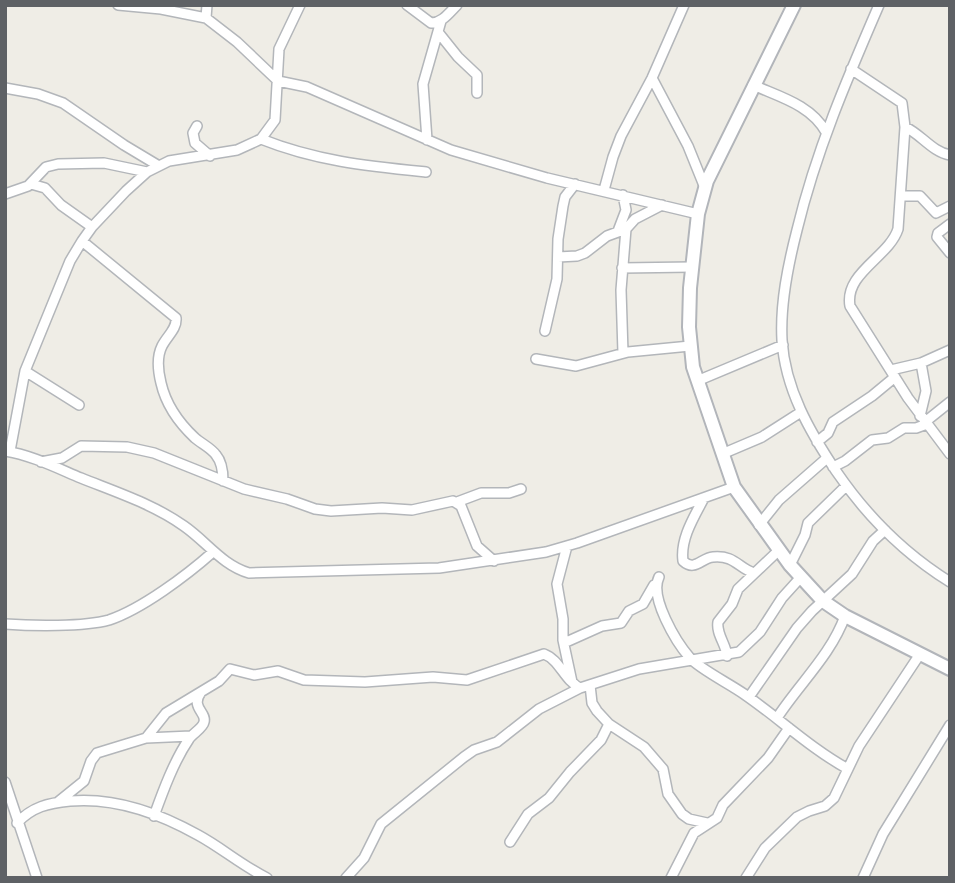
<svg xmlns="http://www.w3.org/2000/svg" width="955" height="883" viewBox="0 0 955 883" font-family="Ubuntu,sans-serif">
<rect width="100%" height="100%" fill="#efede6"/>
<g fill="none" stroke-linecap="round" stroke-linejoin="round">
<defs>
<path id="street" d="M118,5l43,4 45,9 31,24 41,39 29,6 144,63 96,28 151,36
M407,5l24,18c11,0 18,-10 26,-18
M879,5c-32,74 -63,146 -82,225 -9,35 -17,73 -15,110 3,49 28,92 54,131 30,44 69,83 114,111
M206,18l1,-13
M438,32l20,25 19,18v18
M851,69l51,34 3,24 -7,102c-9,28 -54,44 -48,77l58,92 42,56
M652,78l36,68 17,42
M753,85c27,12 58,20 73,47
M5,88l33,6 25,9 61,42 35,21
M197,126l-4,7 2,10 15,13
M905,127c16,7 27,25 45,28
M261,139c55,22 106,27 165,33
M427,140l-4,-56 18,-63
M31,184l14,4 16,17 31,22
M604,190l9,-33 8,-21 31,-58 32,-73
M5,194l23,-8 18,-19 12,-3 46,-1 43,9
M901,196h19l16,17 14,-7
M950,224l-12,9 -1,4 13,16
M618,231l8,-21 -3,-15
M82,241l94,77c1,11 -9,18 -14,28 -6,12 -4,25 -1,37 5,22 18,40 34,55 7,6 16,10 21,17 6,7 7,17 7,26
M558,257l19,-1 8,-3 22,-17 19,-7 9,-10 27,-14
M622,268l70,-1
M545,331l12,-52 1,-40 5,-33 2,-9 10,-13
M623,353l-2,-63 5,-61
M536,359l40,7 52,-14 62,-6
M891,370l30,-7 29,-13
M25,371l54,34
M697,381l86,-36
M920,416l6,-25 -5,-28
M925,422l25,-20
M817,442l11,-9 5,-11 39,-26 23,-19
M5,451c26,4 52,17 76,27 35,14 72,26 103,48 23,16 38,39 65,47l190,-5 107,-16 31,-9 157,-56
M10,451l15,-80 45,-110 12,-20 10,-14 34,-36 21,-19 22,-11 68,-11 24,-11 14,-19 4,-71 21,-44
M722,454l40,-17 39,-25
M41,462l21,-4 19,-12 46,1 27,6 90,36 43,10 28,10 16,2 51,-3 30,2 41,-9 8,5 16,40 17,15
M833,467l12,-6 27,-21 16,-2 16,-10h12l11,-4
M704,498c-10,19 -24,41 -21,63 12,11 18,-3 30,-4 22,-2 25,11 41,16
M457,502l24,-9h28l12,-4
M759,525l20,-25 48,-42
M567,546l-10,38 6,35v21l9,42
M790,565l15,-30 3,-12 38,-37
M659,577c-10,20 17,65 31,81 10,11 40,26 54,36 35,24 66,54 104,75
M5,624c27,2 79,3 104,-4 33,-11 78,-45 104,-68
M564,643l38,-17 19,-3 8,-12 14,-7 11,-19
M727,656c-1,-12 -11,-22 -9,-34l14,-18 6,-15 40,-38
M590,685l2,18 5,8 12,13 35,23 19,22 5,25 14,20 7,5 18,4
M749,697l48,-69 15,-17 40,-37 21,-33 12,-11
M777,718c22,-34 54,-63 68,-102
M146,738l20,-25 53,-32 11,-12 24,6 24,-4 26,9 61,2 68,-5 34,3 77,-26c16,6 20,26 36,34
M5,782l32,96
M58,802l26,-21 7,-20 6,-8 49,-15 45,-2
M154,816c9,-25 20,-55 35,-77 3,-5 14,-11 15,-17 3,-10 -14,-14 -3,-30
M17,823c15,-16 31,-20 53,-22 45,-4 89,12 128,34 24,13 43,30 69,43
M510,842l18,-28 21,-16 21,-26 31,-32 8,-16
M346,878l18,-20 17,-34 83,-67 10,-7 23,-8 42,-33 41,-21 59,-19 100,-17 21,-20 22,-34 19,-21
M671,878l23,-45 23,-15 6,-13 45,-47 21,-30
M746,878l19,-30 32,-31 12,-6 16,-5 9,-8 25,-52 61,-92
M863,878l20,-44 67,-109"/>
<path id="secondary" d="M794,5l-87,176 -9,33 -8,74 -1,39 4,40 41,120 56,78 33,36 22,15 105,53"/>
</defs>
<use href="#street" stroke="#b3b6ba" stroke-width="12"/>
<use href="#secondary" stroke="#b2b5ba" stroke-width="16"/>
<use href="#street" stroke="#fff" stroke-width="9"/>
<use href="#secondary" stroke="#fff" stroke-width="12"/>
</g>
<rect width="955" height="883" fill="none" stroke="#5e6165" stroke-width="14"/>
</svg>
